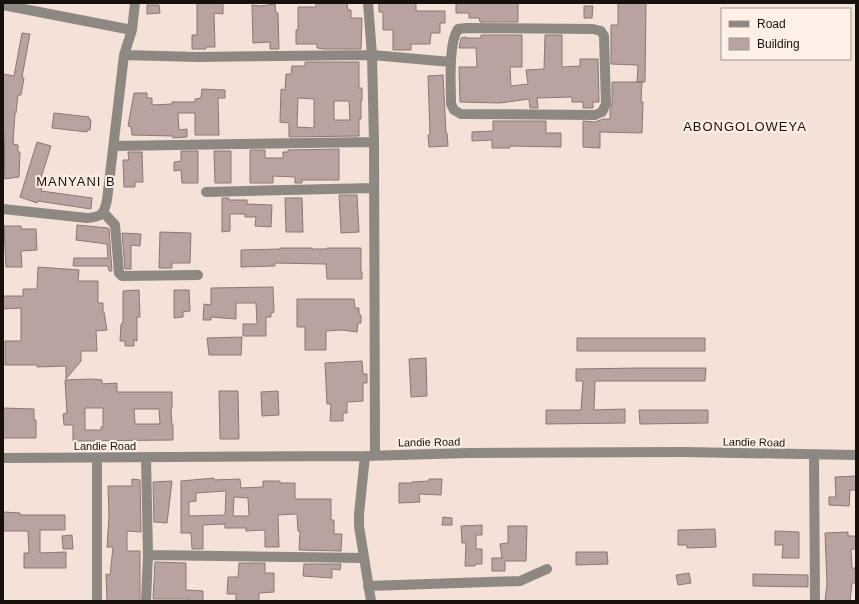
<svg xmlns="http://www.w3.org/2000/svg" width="859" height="604" viewBox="0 0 859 604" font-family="Arial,sans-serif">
<rect width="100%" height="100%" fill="#f4e1d7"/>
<path fill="#b8a3a0" stroke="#8b7774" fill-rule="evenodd" d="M197,3h26v11l-9,-1 1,34h-9v2h-14v-14h5z
M316,3h31l1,7h3v8h11l-1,31h-37l-7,-1v-4h-21v-14h2v-23h18z
M379,3h37v8h29v12h-5v10h-9l-1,11h-19v6h-18v-20h-10v-18h-4z
M456,3h62v19h-38l-1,-4h-10v-5h-13z
M618,3h28l-1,79h-8l1,-17 -27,-1v-39h7z
M275,4l1,9h2l1,36h-9v-7l-17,1 -1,-38 8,1z
M147,5h12l1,8 -13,1z
M584,6h9l-1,12h-8z
M22,33l8,1 -8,43 2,1 -3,17h-3l-2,18h-1l-2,31 5,1v7h2l-1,25 -15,2 1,-48 -2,-1v-56l11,2z
M481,35h41v32h-12l1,19 17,-2 -2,-14 18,-1 1,-34h17v32l18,-1v-7h18l1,43h-6v6h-10v-6h-11v-5l-35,1 1,10h-8l-1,-9 -29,4 -40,-1 -1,-35h18l-1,-19h-17l2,-10 5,-1v1h15z
M305,62h54v26h3v13h-1v18h-2v17l-70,1v-14l-9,-1 1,-33 4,1 1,-16h5l1,-8h13zM298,98l16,1v29l-17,-1zM334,101h15l1,19h-16z
M443,75l3,58h1l1,13 -19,1 -1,-12 2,-1 -2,-58z
M612,82h30l-1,20h2l-1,31 -42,-1v16l-17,-1v-26l12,1 8,-3h7v-9l2,-6z
M202,89l23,1v8h-7l1,37h-24v-22h-17l1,17 8,-1v8l-14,1v-2l-41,-1 -1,-8 -3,-1 6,-33h13v5h5v7l20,-1v-2h23v-3l6,-1z
M54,113l35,4v2l2,1 -1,10h-3v2l-35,-4z
M493,121h53v12h15v14l-51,-1v2h-18v-8l-20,1v-9l21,-1z
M37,142l14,4 -11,35 4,1 -3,9 51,7 -1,11 -53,-8 -1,2 -17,-6z
M339,149v31h-37v3h-7v-6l-22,-1v7h-23v-33h15v8h18v-6h5v-2z
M181,151h17v32h-16l-1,-13 -7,1v-9l7,-1z
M214,151h17v32h-16z
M128,152h14l1,30h-8v5h-11l-1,-27h6z
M339,195h18l2,37 -18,1z
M222,198h7v2h18v4l25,1 -1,22 -16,-1 1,-9h-11v-3h-15v17l-8,1z
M285,198h17l1,34h-17z
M77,225l31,3 1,1 3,42h-3l-1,-5h-35l1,-8h34l-1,-14 -31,-4z
M4,226h17v3h15l1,21 -16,1 1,16h-16z
M160,232l31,1 -1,30h-18v5h-13z
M122,233l19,1 -1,12 -9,-1v24h-6z
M280,248h32v1h15v-1h34v24h1v7h-35l-1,-15 -51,-1v3l-34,1v-17l39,-1z
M38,267l41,3 -1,11h20v22h5v9h1l3,18 -11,1 1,20h-16v10l-15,18v-13l-29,1v-2h-32v-24h16v-33l-18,1v-13h20v-7h14z
M273,287l1,25 -3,1v4h-5v19h-23v-12h14l-1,-21h-20v16l-25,-2v3h-8l1,-16 7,1v-17z
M139,290l1,27h-3v24l-3,-1v6h-9v-5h-5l1,-17h1l1,-3v-30z
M174,290h15l1,21 -7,1v5l-9,1z
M297,299h57l1,9h4v7h2v8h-3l-1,9 -15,-2 -16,1v19h-21v-23h-8z
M242,337l-1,18h-32l-2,-17z
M577,338h128v13h-128z
M426,358l1,38 -16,1 -2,-38z
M362,361l1,13h4v9h-4v18l-16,1v11h-4v8h-13l1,-17h-4l-2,-41z
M640,368h66l-1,13h-110l-1,29 31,-1v14l-79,1v-14h35l2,-29h-7v-12z
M92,379l10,1v4l15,-1v9h55v16h-1l1,17h1v15l-100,1v-16h-9l-1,-11 4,-1 -2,-33zM85,408h18v19h-2v3h-16zM134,409h25l1,15h-25z
M219,391h19l1,48h-19z
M278,391l1,24 -17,1 -1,-24z
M3,408l31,1v11h2v18h-33z
M639,410h69v13l-68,1z
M856,476v14h-6l-1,16 -20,-1v-8h7l-1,-20z
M214,478v2l26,-1 1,9 22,-1v-6h17v2h15v16h36v21h3v14h8l-1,17 -42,-1 1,-19h-2l-1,-16 -1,-1 -18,1 1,32h-14v-17l-19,1v-3h-21v-4l-22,1v24h-11l-1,-16h-10v-52zM226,491l-1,24 -36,1v-14l7,-1v-8zM234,497l14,1 1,18h-16z
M132,479l8,1 1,52 -14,-1v20h13v50h-33l-1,-27 4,1 3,-28h-6l2,-32 -1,-29h24z
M429,479h13l-1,16 -22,-1 1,8 -21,1v-20h13v-1l17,-1z
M172,481l-5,42 -13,-1 -1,-40z
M3,512l17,1v2h45v15h-25v23l26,-1v16h-42v-15h5l-1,-22h-25z
M443,517l9,1v7h-10z
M482,525v10h-6v14h6v15h-7v2h-10l1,-23h-4l-1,-17z
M508,526h19l-1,35h-21v10h-13v-13h10l-2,-14 8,-1z
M715,529l1,18 -29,1v-3h-9v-15z
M775,531l24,1v26h-17l1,-13h-8z
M848,532v4h8v13h-5l1,19h4v15h-4l-2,18h-25l2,-17 -2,-51z
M72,535l1,14h-10l-1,-13z
M576,552h31l1,12 -32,1z
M155,562l31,1v27l17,1v10h-15v-2h-35z
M239,563h26v10h9v19l-15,1v8h-23v-7h-9l1,-17h10z
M304,564h37l-1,6 -8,-1v9l-29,-2z
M689,573l2,10 -13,2 -2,-10z
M753,574l55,1v12l-55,-1z"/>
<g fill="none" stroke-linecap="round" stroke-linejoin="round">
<path stroke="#8d8882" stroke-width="10" d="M368,3l4,52 2,87 1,313
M3,5l129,25
M467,28l126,1 8,2 3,5 2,68 -4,8 -7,3 -134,-1 -7,-4 -3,-6c0,-19 -3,-60 7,-75z
M124,55l73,2 175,-2 79,7
M114,146l260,-4
M206,192l168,-4
M3,209l84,9c14,-1 17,-3 20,-18l17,-145 8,-25 3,-27
M103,212l12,13 4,48 3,3 76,-1
M814,455l1,146
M365,456l-6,58v12l12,75
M146,457l2,98 216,3
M3,458l362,-2 103,-3 216,-1 172,3
M97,458v143
M368,586l152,-5 27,-12
M146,601l2,-46"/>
</g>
<g text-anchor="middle" stroke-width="4" stroke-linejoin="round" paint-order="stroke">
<g font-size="11" fill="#17110d" stroke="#feefe7">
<text transform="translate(429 442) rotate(-1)" y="4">Landie Road</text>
<text transform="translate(754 442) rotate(1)" y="4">Landie Road</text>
<text x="105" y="450">Landie Road</text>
</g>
<g font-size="13" letter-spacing="1" fill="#17110d" stroke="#feefe7">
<text x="745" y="131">ABONGOLOWEYA</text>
<text x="76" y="186">MANYANI B</text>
</g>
</g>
<rect width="859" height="604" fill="none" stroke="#17110d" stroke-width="8"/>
<rect x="721" y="8" width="130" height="52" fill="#feefe7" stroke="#a29690"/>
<rect x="729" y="21" width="20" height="6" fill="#8d8882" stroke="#a29690"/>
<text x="757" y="28" font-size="12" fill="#17110d">Road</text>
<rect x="729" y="38" width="20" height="12" fill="#b8a3a0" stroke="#a29690"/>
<text x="757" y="48" font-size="12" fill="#17110d">Building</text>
</svg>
